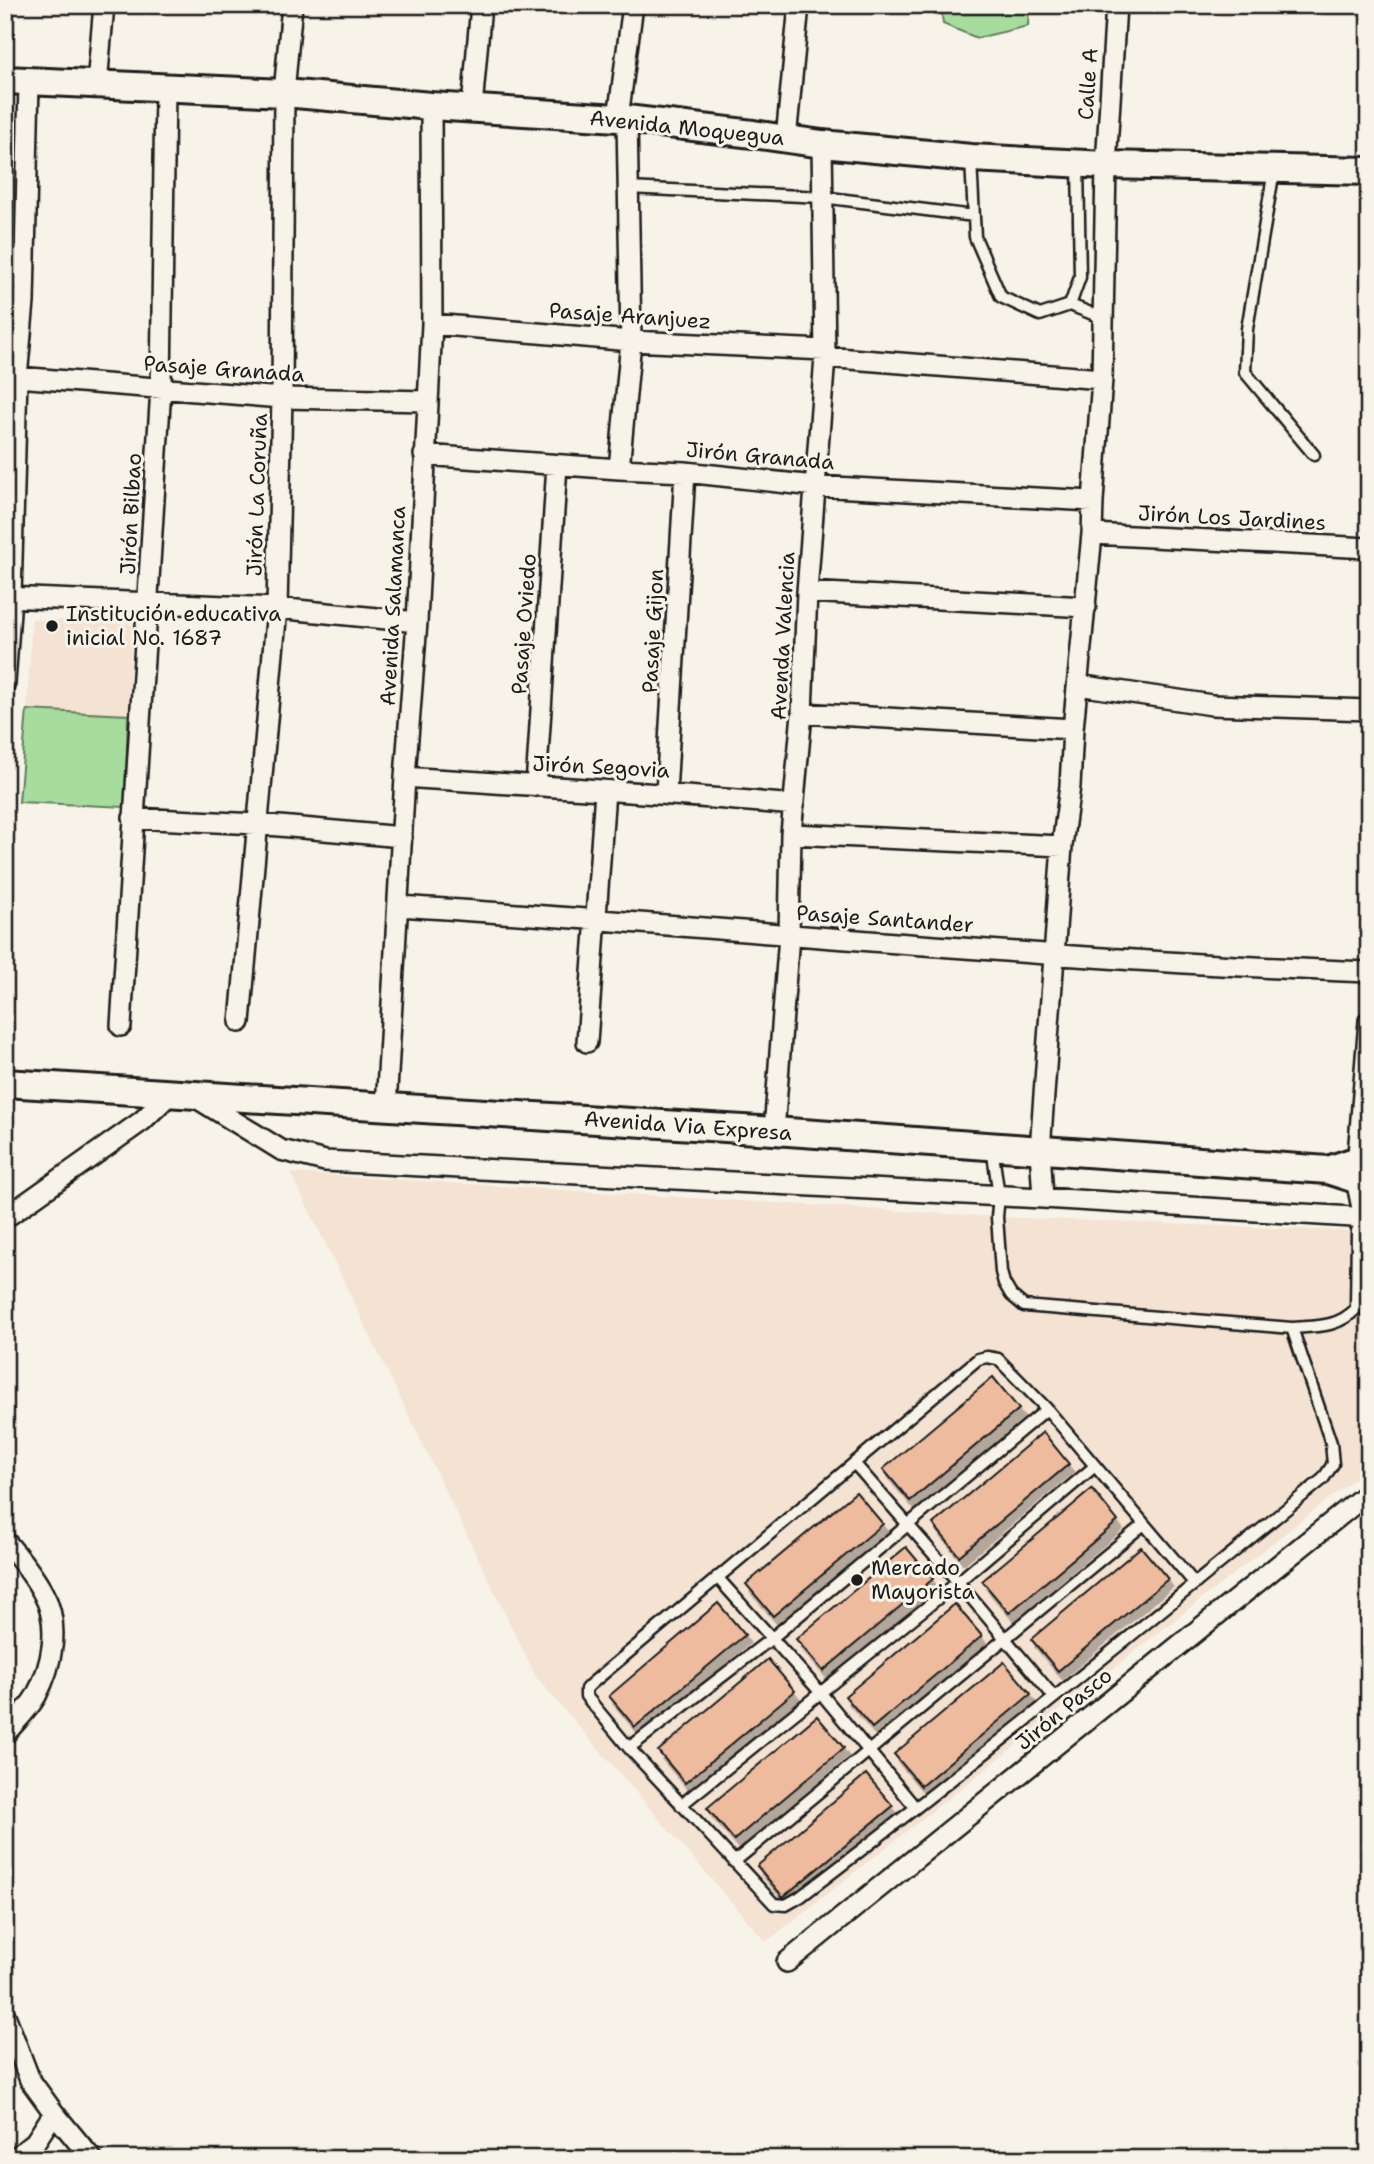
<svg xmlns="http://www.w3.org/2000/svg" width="1374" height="2164" viewBox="0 0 1374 2164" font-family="'Shantell Sans',sans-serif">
<defs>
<filter id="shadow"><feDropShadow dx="4.5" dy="8" stdDeviation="0" flood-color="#0004"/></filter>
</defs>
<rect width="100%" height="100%" fill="#f7f3e8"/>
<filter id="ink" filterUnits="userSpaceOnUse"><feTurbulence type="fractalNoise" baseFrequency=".0143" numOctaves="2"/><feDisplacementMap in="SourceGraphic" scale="14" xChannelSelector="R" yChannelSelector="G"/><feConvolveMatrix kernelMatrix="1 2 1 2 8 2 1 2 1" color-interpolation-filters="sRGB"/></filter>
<g filter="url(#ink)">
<path fill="#f4e2d2" d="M32,619l100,5 -4,91 -101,-5z
M291,1173l706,44 372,15v235l-603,475 -230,-265z"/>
<path fill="#a8dc9e" stroke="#627c5d" stroke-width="2" d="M941,5h88l-1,21 -51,12 -34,-14z
M27,710l101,5 -3,92 -106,-5z"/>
<path fill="#eebb9f" stroke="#1c1c1c" stroke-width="2" filter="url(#shadow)" d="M993,1377l26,32 -109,92 -27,-32z
M1043,1432l26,32 -110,92 -26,-32z
M1092,1489l26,32 -109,92 -27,-32z
M856,1492l27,32 -110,92 -27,-32z
M906,1547l27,32 -110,92 -27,-32z
M1141,1547l27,32 -110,92 -27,-32z
M718,1603l27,32 -110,92 -26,-31z
M955,1604l27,32 -110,92 -27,-32z
M768,1659l27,32 -110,92 -27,-32z
M1004,1662l27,32 -110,92 -27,-32z
M817,1716l27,32 -110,92 -27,-32z
M866,1774l27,32 -110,91 -26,-31z"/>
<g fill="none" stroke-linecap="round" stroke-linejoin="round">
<defs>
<path id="service" d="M971,160l4,77 26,60 39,18 30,-10 10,-28 -2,-113
M1274,170l-27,159 -2,43 69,83
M628,188l194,9 152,19
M1070,305l33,13
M992,1147l7,49 -2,21 4,55 3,11 7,12 13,11 268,22
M854,1463l104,119 96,115
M717,1577l103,115 95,115
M1195,1584l-148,-175 -49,-50 -11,-2 -9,2 -387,325 -5,5v7l43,52 145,156 12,1 14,-8c178,-135 350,-277 523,-418l10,-15 -2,-21 -39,-115c25,-2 45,0 64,-19l1,-78 6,-13
M629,1748l143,-110 275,-229
M681,1805l277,-223 137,-116
M734,1862l410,-338"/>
<path id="minor" d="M97,84l7,-79
M472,108l9,-103
M618,118l15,-113
M786,139l13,-134
M5,301l19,1
M432,324l199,17 194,9
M825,357l277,22
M17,377l265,21 146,3
M424,455l195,14 66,3 130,14 278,15
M619,469l12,-128 -4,-222
M1092,534l277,14
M807,592l279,15
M5,597l272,11 140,14
M5,683l6,-86 6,-220 7,-75 5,-220
M1078,685l134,20 157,5
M802,713l271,16
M405,777c130,9 260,16 389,28
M536,786l21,-321
M666,793l19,-321
M133,818l124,6 145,13
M791,834l271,12
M398,906c324,20 647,54 971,66
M240,1022l37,-414 5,-210 2,-305 8,-88
M121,1026l40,-638 4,-300
M587,1042l18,-251
M190,1094l91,56 44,11 718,37 326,20
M386,1108l19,-331 12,-155 15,-298 -1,-218
M774,1131l15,-196 2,-101 11,-121 5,-121 18,-235 -3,-213
M1043,1198l-3,-48 22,-304 8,-60 3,-57 19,-195 1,-33 9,-122 4,-214 10,-160
M5,1218l137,-97 29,-28
M1364,1218l-8,-39 13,-158
M5,1541c14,16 28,33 38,52 18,32 9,73 -7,103 -8,14 -21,26 -31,38
M787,1962l582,-470
M5,2015l25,65 24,33 38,46
M14,2159l21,-17 19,-29"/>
<path id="secondary" d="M5,80l279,13 147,13 187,12 135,16 69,10 149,14 135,7 263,6
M5,1083l769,48 554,39 30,-10h11
M1328,1170l28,9 13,1"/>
</defs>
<use href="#service" stroke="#1c1c1c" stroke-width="15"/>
<use href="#minor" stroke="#1c1c1c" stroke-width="24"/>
<use href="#secondary" stroke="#1c1c1c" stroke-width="32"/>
<use href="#service" stroke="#f7f3e8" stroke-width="10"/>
<use href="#minor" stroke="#f7f3e8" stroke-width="19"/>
<use href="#secondary" stroke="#f7f3e8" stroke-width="26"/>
</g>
</g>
<g fill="#1c1c1c" stroke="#f7f3e8" stroke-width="2.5">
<circle cx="52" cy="626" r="7"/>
<circle cx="857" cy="1580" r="7"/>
</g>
<g text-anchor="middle" stroke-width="6" stroke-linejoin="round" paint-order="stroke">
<g font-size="21" fill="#1c1c1c" stroke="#f7f3e8">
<text transform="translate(1088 84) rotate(-86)" y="7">Calle A</text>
<text transform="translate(687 128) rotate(6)" y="7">Avenida Moquegua</text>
<text transform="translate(630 316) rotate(4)" y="7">Pasaje Aranjuez</text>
<text transform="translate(224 369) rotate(4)" y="7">Pasaje Granada</text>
<text transform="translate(760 456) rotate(5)" y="7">Jirón Granada</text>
<text transform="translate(257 495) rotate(-88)" y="7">Jirón La Coruña</text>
<text transform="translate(131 514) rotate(-87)" y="7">Jirón Bilbao</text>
<text transform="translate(1232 518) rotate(3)" y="7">Jirón Los Jardines</text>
<text transform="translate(393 606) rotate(-87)" y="7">Avenida Salamanca</text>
<text transform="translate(524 624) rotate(-86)" y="7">Pasaje Oviedo</text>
<text transform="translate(653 631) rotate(-87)" y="7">Pasaje Gijon</text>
<text transform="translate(783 636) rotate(-87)" y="7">Avenda Valencia</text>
<text transform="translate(601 767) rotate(3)" y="7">Jirón Segovia</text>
<text transform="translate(885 919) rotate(4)" y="7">Pasaje Santander</text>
<text transform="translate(688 1126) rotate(4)" y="7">Avenida Via Expresa</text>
<text transform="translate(1064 1709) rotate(-39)" y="7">Jirón Pasco</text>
</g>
<g font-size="21" fill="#1c1c1c" stroke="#f7f3e8" text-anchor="start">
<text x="66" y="621">Institución educativa<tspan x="66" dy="24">inicial No. 1687</tspan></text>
<text x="871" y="1575">Mercado<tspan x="871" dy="24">Mayorista</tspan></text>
</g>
</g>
<rect width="1374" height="2164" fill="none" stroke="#f7f3e8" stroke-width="28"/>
<rect x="14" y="14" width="1346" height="2136" fill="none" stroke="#1c1c1c" stroke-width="2.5" filter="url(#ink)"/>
</svg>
